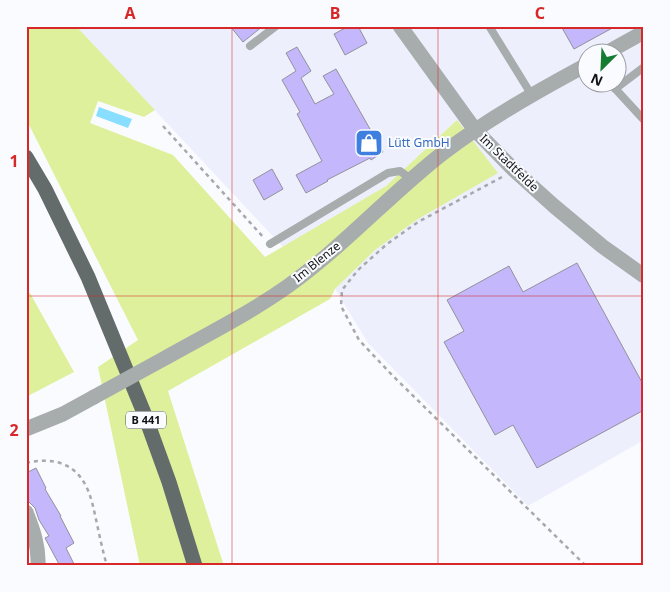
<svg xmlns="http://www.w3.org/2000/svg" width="670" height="592" viewBox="0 0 670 592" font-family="'Noto Sans',sans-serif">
<rect width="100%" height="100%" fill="#fafbff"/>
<path fill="#edeffd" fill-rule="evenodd" d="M76,26h568v414l-116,66 -160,-163 -33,-54 40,-39 43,-31 39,-99 -71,66 -103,61zM588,52h30v30h-30z"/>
<path fill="#dff09c" d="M26,26h50l79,84 -11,7 -46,-16 -8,22 83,32 92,102 121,-71 71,-66 41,53 -80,46 -43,31 -40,39 -5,10 -162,92 56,175h-84l-42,-199 40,-27 -112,-221z
M30,293l44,79 -48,25v-102z"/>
<path fill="#87defe" d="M99,107l33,12 -4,9 -32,-12z"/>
<path fill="#c4b7fb" stroke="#93919b" d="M230,26h33l-20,16z
M349,26h9l9,17 -22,12 -11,-21z
M561,26h55l-42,23z
M297,47l14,24 -10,7 14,26 19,-10 -11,-18 13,-7 47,83 -12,8 -1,-2 -43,22 1,1 -22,12 -10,-18 26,-14 -25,-47 3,-2 -18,-32 14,-9 -10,-18z
M272,169l11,20 -19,11 -11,-20z
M577,263l67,123v24l-107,58 -24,-43 -18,10 -51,-93 20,-11 -17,-31 62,-34 14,26z
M36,468l10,20 -1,1 16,27h-1l14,27 -8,5 9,18h-15l-15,-28 4,-2 -10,-16 -4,-12 -9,-9v-26z"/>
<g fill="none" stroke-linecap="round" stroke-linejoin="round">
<path stroke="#a7a8ac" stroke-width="2.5" stroke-dasharray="4 4" stroke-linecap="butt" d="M163,126l101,112
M502,177l-84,45 -31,22 -29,26 -16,20 -1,16 18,34 33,35 194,191
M26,463c25,-6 48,-1 60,23 6,12 8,25 11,38 3,14 6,28 10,42"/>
<path stroke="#a7adac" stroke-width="8" d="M489,26l42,68
M250,46l26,-20
M609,82l35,38
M615,89l29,-22
M270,244l118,-71 12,-2 12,9"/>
<path stroke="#a7adac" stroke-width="15" d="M400,26l75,104 39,40 40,36 48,40 42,30
M608,52l36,-20
M167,357c41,-23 83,-44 121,-71 56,-40 101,-91 155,-133 45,-34 95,-62 145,-89
M26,429l37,-15 31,-17
M26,512c7,18 13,34 12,54"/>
<path stroke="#636c6b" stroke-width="15" d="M26,157l19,32 43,88 56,136 25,69 26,84"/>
<path stroke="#a7adac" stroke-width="15" d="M94,397l73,-40"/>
</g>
<path fill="none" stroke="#d62828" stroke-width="1" stroke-opacity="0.55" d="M232,26v540M438,26v540M26,296h618"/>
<defs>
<symbol id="shop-square" viewBox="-11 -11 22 22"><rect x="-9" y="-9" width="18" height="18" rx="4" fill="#3f7fe0" stroke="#fafbff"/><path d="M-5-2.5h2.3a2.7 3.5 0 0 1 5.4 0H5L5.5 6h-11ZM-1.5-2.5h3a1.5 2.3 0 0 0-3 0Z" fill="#fff"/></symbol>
</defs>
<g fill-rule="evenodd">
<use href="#shop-square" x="353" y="127" width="32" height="32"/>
</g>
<g text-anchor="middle" stroke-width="4" stroke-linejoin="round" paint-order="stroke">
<rect fill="#fafbff" stroke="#56575a" stroke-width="1" x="126" y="411.5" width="40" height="17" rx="4"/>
<g font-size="11" font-weight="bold" fill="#101114">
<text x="146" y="424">B 441</text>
</g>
<g font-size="12" fill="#366cbe" stroke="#fafbff" text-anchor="start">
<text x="388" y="147">Lütt GmbH</text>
</g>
<g font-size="12" fill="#101114" stroke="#fafbff">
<text transform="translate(509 163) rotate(44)" y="4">Im Stadtfelde</text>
<text transform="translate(317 262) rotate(-39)" y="4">Im Blenze</text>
</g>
</g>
<rect width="670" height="592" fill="none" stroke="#fafbff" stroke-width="55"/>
<g transform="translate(602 68) rotate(204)"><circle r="24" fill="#fafbff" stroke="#9c9da1"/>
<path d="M0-4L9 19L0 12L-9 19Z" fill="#147d31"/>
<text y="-8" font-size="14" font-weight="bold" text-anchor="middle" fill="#101114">N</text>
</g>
<rect x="28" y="28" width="614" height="536" fill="none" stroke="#d62828" stroke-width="2"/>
<g font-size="16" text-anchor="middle" font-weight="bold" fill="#d62828">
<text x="130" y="19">A</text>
<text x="335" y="19">B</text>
<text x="540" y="19">C</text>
<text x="14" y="167">1</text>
<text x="14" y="436">2</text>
</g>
</svg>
